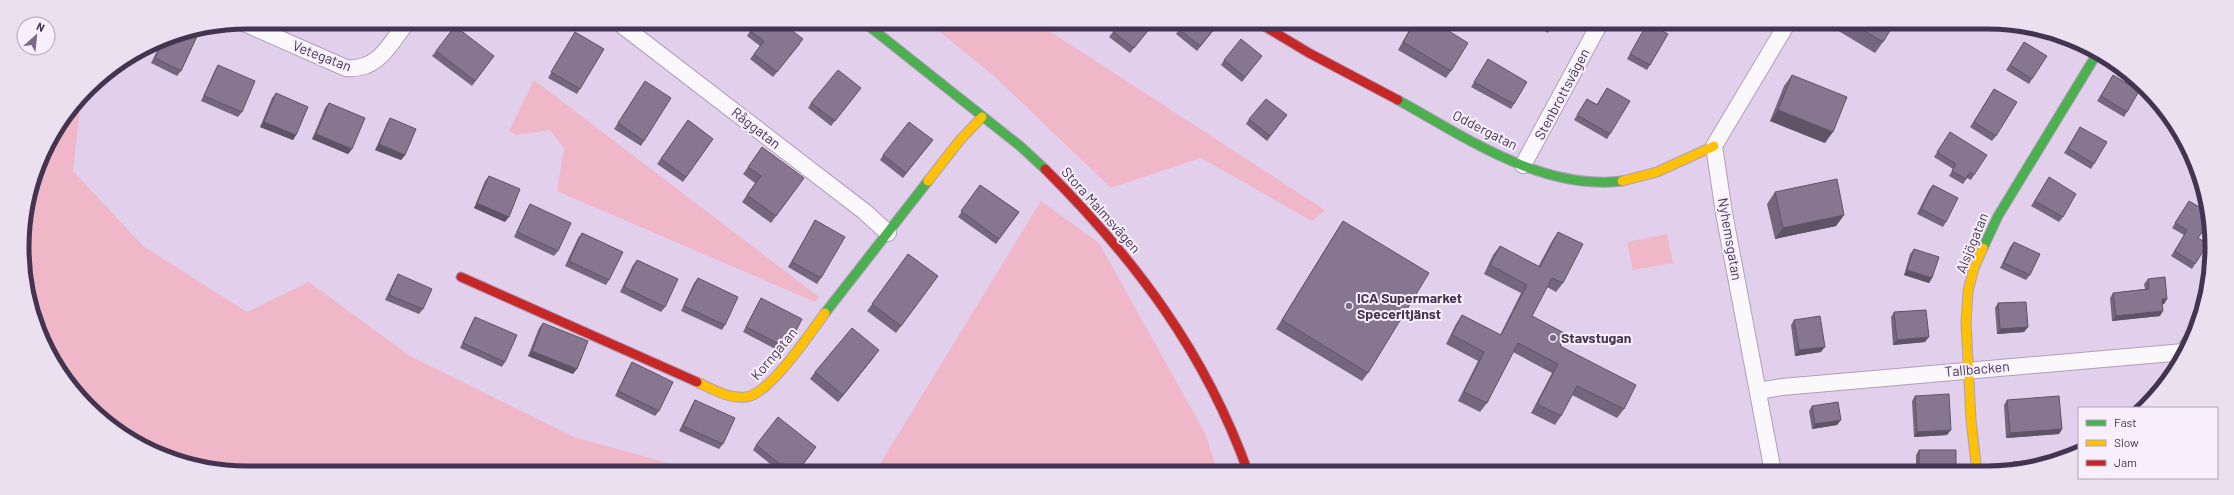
<svg xmlns="http://www.w3.org/2000/svg" width="2234" height="495" viewBox="0 0 2234 495" font-family="Barlow,sans-serif">
<rect width="100%" height="100%" fill="#e2cfec"/>
<path fill="#f0b7c9" d="M929,23h108l288,187 -13,11 -111,-63 -90,30 -117,-112z
M534,80l285,217 -4,5 -258,-111 7,-43 -14,-18 -34,5 -7,-4z
M81,99l-8,72 70,75 104,66 62,-30 101,74 164,81 123,34h-479l-70,-21 -70,-54 -44,-76 -12,-87 17,-72z
M1041,201l58,42 106,190 13,39h-343z
M1667,234l6,29 -40,7 -6,-28z"/>
<g fill="none" stroke-linecap="round" stroke-linejoin="round">
<defs>
<path id="street" d="M244,23l102,45c32,3 43,-23 61,-46
M623,26l242,186 23,21
M1523,165l77,-142
M1758,391l24,-4 402,-35 6,-10
M1773,472l-49,-259 -10,-67 73,-122"/>
<path id="fast" d="M865,23l155,123 25,23
M1398,100c67,37 144,91 224,81
M1983,248l15,-32 100,-164
M825,313l103,-132"/>
<path id="slow" d="M928,181l32,-41 22,-23
M1622,181l35,-9 57,-26
M697,382c15,7 32,17 49,15 23,-2 65,-65 79,-84
M1977,472l-6,-52 -5,-98 2,-31 6,-23 9,-20"/>
<path id="jam" d="M1259,23l50,30 89,47
M1045,169c90,90 160,183 203,303
M461,277l236,105"/>
</defs>
<use href="#street" stroke="#af9fb8" stroke-width="18"/>
<use href="#fast" stroke="#af9fb8" stroke-width="11"/>
<use href="#slow" stroke="#af9fb8" stroke-width="11"/>
<use href="#jam" stroke="#af9fb8" stroke-width="11"/>
<use href="#street" stroke="#fbf8fc" stroke-width="16"/>
<use href="#fast" stroke="#4caf50" stroke-width="9"/>
<use href="#slow" stroke="#ffc107" stroke-width="9"/>
<use href="#jam" stroke="#c62828" stroke-width="9"/>
</g>
<path fill="#75657d" d="M706,22h8l-3,5z
M1371,23h6l-2,3z
M1413,23h23l15,48 -5,7 -48,-28z
M1532,23h22l-6,10z
M1647,24l3,41 -3,5 -20,-11z
M1827,24h67l-11,18 -8,11z
M1179,29l35,1 -17,21 -21,-17z
M750,31l50,13 -27,33 -23,-18 10,-13 -13,-10z
M199,32l-18,39 -4,5 -26,-13 12,-24z
M575,32l5,57 -3,5 -29,-16z
M1113,32h34l-17,21 -21,-16z
M2040,32l17,6 -2,3z
M2021,47l11,32 -3,5 -23,-14z
M436,51l58,5 -22,30 -40,-30z
M1262,56l-20,26 -21,-17 3,-5z
M1488,59l26,45 -3,5 -40,-22z
M218,65l24,47 -4,5 -37,-16 14,-31z
M1792,75l33,68 -55,-22 14,-35z
M2113,75l14,37 -3,5 -27,-16z
M645,81l-1,60 -3,5 -27,-17z
M1607,88l3,46 -3,5 -33,-19 13,-21 10,5z
M1994,89l2,47 -4,5 -22,-14z
M276,93l20,42 -3,5 -33,-13 12,-29z
M857,93l-26,33 -23,-18 3,-5z
M329,103l23,46 -4,5 -36,-15 13,-31z
M390,118l15,37 -4,5 -26,-10 12,-27z
M1249,119l34,1 -16,21 -21,-17z
M688,120l25,19 -30,43 -26,-18z
M2080,127l14,37 -3,5 -27,-16z
M1950,132l24,43 -3,5 -4,-2 -4,6 -14,-8 4,-7 -19,-12z
M929,145l-26,33 -23,-18 3,-5z
M748,167l51,18 -28,38 -29,-21 13,-19 -12,-9z
M489,176l16,46 -31,-14 11,-27z
M2049,177l14,40 -4,5 -28,-16z
M980,185l39,27 -23,32 -38,-27z
M1933,185l13,37 -3,5 -26,-13 12,-24z
M1775,192l69,23 -8,11 -61,13 -8,-35z
M530,204l28,47 -4,5 -40,-19 13,-28z
M2186,206l12,32 -3,26 -3,5 -21,-13 13,-21 -12,-7z
M815,220l6,58 -4,6 -29,-17 24,-41z
M1343,221l25,152 -6,8 -86,-52 61,-99z
M1558,232l5,51 -7,9 -9,-5 -15,29 92,93 -7,9 -45,-23 -11,21 -6,9 -24,-12 21,-40 -39,-21 -26,51 -7,9 -22,-11 20,-40 -32,-17 10,-20 6,-9 38,20 21,-42 -37,-19 9,-19 7,-9 38,21 14,-26z
M582,233l27,47 -3,5 -41,-19 13,-28z
M2014,242l16,33 -4,5 -26,-12 10,-21z
M1914,249l18,29 -3,5 -25,-8 6,-21z
M908,254l30,22 -42,57 -29,-22z
M637,260l28,47 -4,5 -41,-20 13,-27z
M398,274l25,35 -4,5 -34,-14 10,-21z
M698,278l27,47 -3,5 -41,-19 13,-28z
M2148,279l19,20 -3,5h-2l-2,12 -48,5 -2,-23 3,-5 32,-4 -1,-5z
M761,298l26,50 -4,5 -40,-21 15,-29z
M1998,303l30,24 -4,5 -27,2 -2,-26z
M1894,312l31,30 -32,3 -2,-28z
M475,317l30,45 -3,5 -42,-19 12,-26z
M1794,320l27,32 -26,4 -4,-31z
M543,323l30,51 -45,-18 11,-28z
M874,357l-36,45 -28,-23 5,-7z
M632,362l27,49 -4,5 -40,-20 14,-29z
M1915,396l32,39 -33,2 -2,-36z
M695,400l28,44 -4,5 -40,-18 13,-26z
M2007,400l55,29 -3,5 -53,4 -2,-33z
M1812,406l25,19 -25,4 -3,-18z
M756,445l57,7 -16,20h-17l-27,-22z
M1919,450l37,22h-40v-17z
M2013,462h34l-37,8v-3z"/>
<path fill="#5f5366" d="M1778,110l55,22 -8,11 -55,-22z
M264,122l32,13 -3,5 -33,-13z
M316,134l36,15 -4,5 -36,-15z
M379,144l26,11 -4,5 -26,-10z
M477,203l32,14 -4,5 -31,-14z
M1844,215l-8,11 -61,13 8,-11z
M1907,270l25,8 -3,5 -25,-8z
M2162,299h5l-3,5h-6z
M2163,311l-3,5 -48,5 4,-5z
M2028,327l-4,5 -27,2 3,-5z
M1929,337l-4,5 -32,3 4,-5z
M1825,347l-4,5 -26,4 4,-6z
M879,350l-5,7 -36,45 5,-7z
M532,351l45,18 -4,5 -45,-18z
M1841,420l-4,5 -25,4 3,-5z
M2062,429l-3,5 -53,4 4,-5z
M1951,430l-4,5 -33,2 3,-5z"/>
<path fill="#887691" stroke="#5f5366" d="M757,23h25l21,16 -26,33 -23,-18 10,-13 -14,-10z
M1120,23h25l6,4 -17,21 -21,-16z
M1184,23h31l2,2 -17,21 -21,-17z
M1414,23h22l32,20 -17,28 -48,-29z
M1544,23h10l-3,5z
M1647,24h2l19,10 -18,31 -20,-11z
M1853,24h41l-11,18z
M455,26l39,30 -19,25 -39,-30z
M199,32l-18,39 -26,-13 9,-19z
M575,32l29,17 -24,40 -29,-17z
M1241,39l21,17 -17,21 -21,-17z
M2024,42l23,14 -15,23 -22,-14z
M1488,59l39,23 -13,22 -40,-22z
M218,65l37,16 -13,31 -38,-16z
M838,70l23,18 -26,33 -24,-18z
M1792,75l55,22 -14,35 -55,-22z
M2113,75l26,16 -12,21 -26,-16z
M645,81l26,17 -27,43 -26,-18z
M1607,88l23,13 -20,33 -33,-19 10,-16 10,6z
M1994,89l23,13 -21,34 -22,-14z
M276,93l32,14 -12,28 -32,-13z
M1266,99l21,16 -17,21 -21,-17z
M329,103l36,15 -13,31 -36,-15z
M390,118l26,11 -11,26 -26,-11z
M688,120l25,19 -27,38 -25,-18z
M909,122l24,18 -27,33 -23,-18z
M2080,127l27,15 -13,22 -26,-16z
M1950,132l37,23 -13,20 -4,-3 -4,7 -14,-8 4,-7 -19,-12z
M762,147l42,31 -28,38 -29,-21 14,-19 -13,-9z
M489,176l31,13 -11,28 -32,-14z
M2049,177l27,17 -13,23 -28,-16z
M1837,179l7,36 -61,13 -8,-36z
M980,185l39,27 -20,27 -38,-28z
M1933,185l25,13 -12,24 -25,-13z
M2189,201l17,10 1,14 -9,13 10,6 -13,20 -20,-13 12,-21 -12,-7z
M530,204l41,19 -13,28 -41,-19z
M815,220l30,17 -24,41 -29,-16z
M1343,221l86,52 -61,100 -86,-53z
M1558,232l25,12 -20,39 -11,-5 -20,38 34,18 -6,12 76,39 -12,24 -47,-23 -16,30 -24,-12 21,-40 -40,-21 -31,60 -23,-11 20,-40 -32,-17 10,-20 39,20 26,-50 -37,-20 10,-19 40,21z
M582,233l41,19 -14,28 -40,-19z
M2014,242l26,12 -10,21 -26,-12z
M1914,249l25,8 -7,21 -25,-8z
M908,254l30,22 -37,50 -29,-22z
M637,260l41,19 -13,28 -41,-20z
M398,274l34,15 -9,20 -34,-14z
M2165,277l2,22h-5l1,12 -47,5 -3,-23 36,-4 -1,-10z
M698,278l40,19 -13,28 -41,-19z
M761,298l41,21 -15,29 -41,-21z
M2026,302l2,25 -28,2 -2,-26z
M1926,310l3,27 -32,3 -3,-28z
M1820,316l5,31 -26,3 -5,-30z
M475,317l42,18 -12,27 -42,-19z
M543,323l45,18 -11,28 -45,-18z
M852,328l27,22 -36,45 -28,-23z
M632,362l41,20 -14,29 -41,-20z
M1949,394l2,36 -34,2 -2,-36z
M2059,396l3,33 -52,4 -3,-33z
M695,400l40,18 -12,26 -40,-18z
M1838,402l3,18 -26,4 -3,-18z
M778,417l38,30 -19,25h-7l-34,-27z
M1919,450h37v22h-37z
M2046,459l1,3 -33,8 -1,-8z"/>
<g fill="#7c6a86" stroke="#f8effd" stroke-width="1.5">
<circle cx="1349" cy="306" r="4"/>
<circle cx="1553" cy="338" r="4"/>
</g>
<g text-anchor="middle" stroke-width="4" stroke-linejoin="round" paint-order="stroke">
<g font-size="14" fill="#45344f" stroke="#f8effd">
<text transform="translate(322 56) rotate(21)" y="5">Vetegatan</text>
<text transform="translate(1562 94) rotate(-62)" y="5">Stenbrottsvägen</text>
<text transform="translate(756 128) rotate(38)" y="5">Råggatan</text>
<text transform="translate(1485 130) rotate(27)" y="5">Oddergatan</text>
<text transform="translate(1101 210) rotate(48)" y="5">Stora Malmsvägen</text>
<text transform="translate(1730 239) rotate(80)" y="5">Nyhemsgatan</text>
<text transform="translate(1972 243) rotate(-68)" y="5">Alsjögatan</text>
<text transform="translate(774 354) rotate(-50)" y="5">Korngatan</text>
<text transform="translate(1977 369) rotate(-5)" y="5">Tallbacken</text>
</g>
<g font-size="14" font-weight="bold" fill="#45344f" stroke="#f8effd" text-anchor="start">
<text x="1357" y="303">ICA Supermarket<tspan x="1357" dy="16">Speceritjänst</tspan></text>
<text x="1561" y="343">Stavstugan</text>
</g>
</g>
<path d="M0 0H2234V495H0ZM247 29H1987A218 218 0 0 1 2205 247V248A218 218 0 0 1 1987 466H247A218 218 0 0 1 29 248V247A218 218 0 0 1 247 29Z" fill="#eae0ef" fill-rule="evenodd"/>
<path fill="none" stroke="#45344f" stroke-width="5" d="M247 29H1987A218 218 0 0 1 2205 247V248A218 218 0 0 1 1987 466H247A218 218 0 0 1 29 248V247A218 218 0 0 1 247 29Z"/>
<rect x="2078" y="407" width="140" height="72" fill="#f8effd" stroke="#b0a4b7"/>
<rect x="2086" y="420" width="20" height="6" fill="#4caf50" stroke="#b0a4b7"/>
<text x="2114" y="427" font-size="12" fill="#45344f">Fast</text>
<rect x="2086" y="440" width="20" height="6" fill="#ffc107" stroke="#b0a4b7"/>
<text x="2114" y="447" font-size="12" fill="#45344f">Slow</text>
<rect x="2086" y="460" width="20" height="6" fill="#c62828" stroke="#b0a4b7"/>
<text x="2114" y="467" font-size="12" fill="#45344f">Jam</text>
<g transform="translate(36 36) rotate(27)"><circle r="19" fill="#f8effd" stroke="#b0a4b7"/>
<path d="M0-3L7 15L0 10L-7 15Z" fill="#7c6a86"/>
<text y="-6" font-size="11" font-weight="bold" text-anchor="middle" fill="#45344f">N</text>
</g>
</svg>
